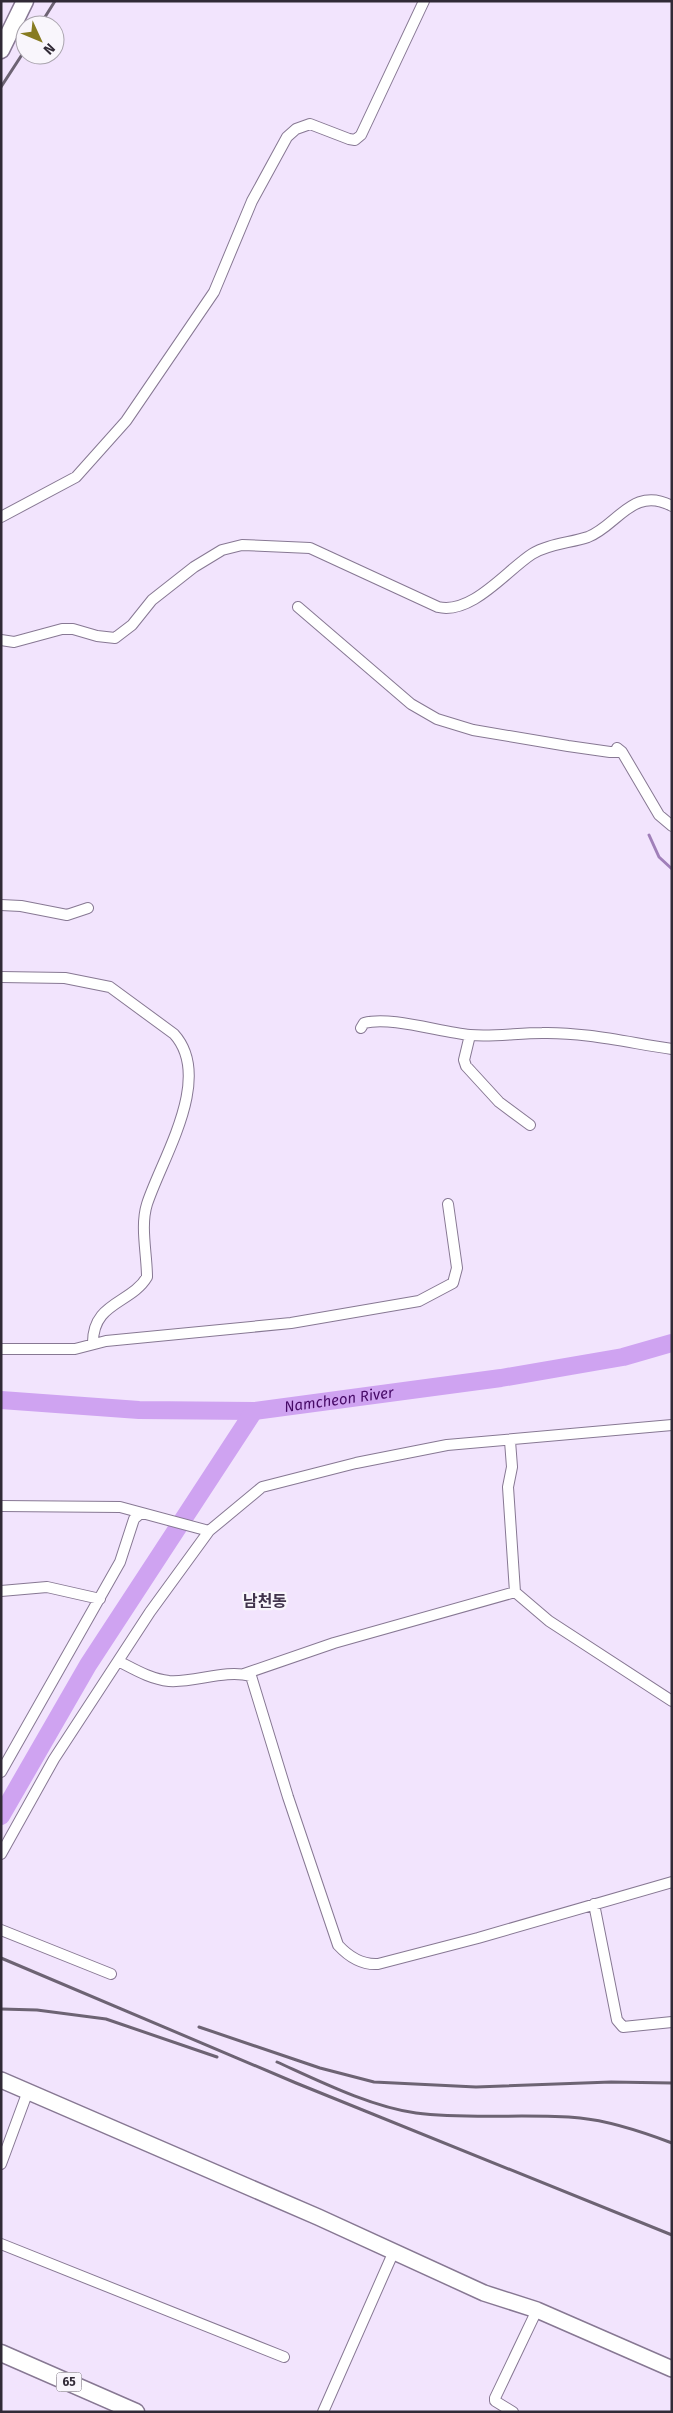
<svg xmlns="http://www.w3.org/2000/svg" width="673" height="2413" viewBox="0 0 673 2413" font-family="'Fira Sans','Noto Sans KR',sans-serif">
<rect width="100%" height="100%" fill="#f2e4fd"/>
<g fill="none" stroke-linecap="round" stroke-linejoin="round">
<path stroke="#a07fb9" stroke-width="3" d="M649,835l10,22 13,12"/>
<g stroke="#cfa3f1" stroke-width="18">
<path id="s1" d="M1,1400l138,10 115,1 247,-33 122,-21 49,-14"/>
<path d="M1,1816l87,-151 166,-254"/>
</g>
<defs>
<path id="minor" d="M1,517l75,-40 50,-56 88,-129 38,-91 35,-64 9,-8 14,-5 39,15 6,1 6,-5 63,-134
M298,607l113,97 26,15 36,11 95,16 42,6h12
M1,640l13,2 48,-13h11l24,7 18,2 17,-13 20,-25 42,-33 28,-17 20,-5 68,3 128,59c34,8 69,-37 94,-53 16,-10 38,-11 56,-17 29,-11 45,-52 84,-31
M617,748l5,4 37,63 13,11
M1,905l20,1 46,9 21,-7
M1,977l64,1 45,9 64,47c40,44 -12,124 -27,170 -7,22 0,50 0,73 -16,27 -55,25 -54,67
M361,1028l3,-5c27,-7 75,9 106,12 24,2 48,-2 72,-2 43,-1 88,10 130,16
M470,1035l-6,25 2,6 33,36 31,23
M1,1349h74l31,-8 185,-18 128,-22 34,-18 4,-15 -9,-64
M1,1506l119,1 89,24
M1,1591l46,-4 53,12
M515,1592l34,29 123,80
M118,1661c16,8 32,18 51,20 26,2 55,-12 82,-5l37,121 50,148c11,12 24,20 40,19l100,-26 194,-56
M244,1674l90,-31 181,-51 -7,-105 4,-20 -2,-26
M1,1772l119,-210 14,-43 7,-6
M1,1854l53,-95 96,-147 59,-81 53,-44 94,-24 91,-18 225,-20
M594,1904l23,116 6,7 49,-5
M1,1930l110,44
M1,2164l27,-73
M1,2244l283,113
M323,2412l71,-161
M513,2412l-18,-11v-3l42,-88"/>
<path id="secondary" d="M1,2080l317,137 166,76 53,17 135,59"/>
<path id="primary" d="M1,50l24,-49
M1,2353l135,59"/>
</defs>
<use href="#minor" stroke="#877893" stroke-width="12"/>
<use href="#secondary" stroke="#877893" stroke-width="18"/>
<use href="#primary" stroke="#877893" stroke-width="19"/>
<use href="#minor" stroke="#fff" stroke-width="10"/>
<use href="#secondary" stroke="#fff" stroke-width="15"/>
<use href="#primary" stroke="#fff" stroke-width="16"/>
<path stroke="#6d6373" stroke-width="3" d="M40,25l15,-24
M1,87l24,-37
M1,1958l295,125 376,152
M1,2009l36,1 69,9 111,38
M199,2027l121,41 54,14 102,5 135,-5 61,1
M277,2062c42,19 94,45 139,51 55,7 110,0 164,5 31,3 63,14 92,25"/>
</g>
<g text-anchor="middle" stroke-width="4.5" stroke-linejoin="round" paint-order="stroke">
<rect fill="#f9f6fc" stroke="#6d6771" stroke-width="1" x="56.5" y="2372.5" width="25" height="19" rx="4"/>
<g font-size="12" font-weight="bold" fill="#312a36">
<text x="69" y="2386">65</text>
</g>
<g font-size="15" font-style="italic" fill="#470a67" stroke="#f9f6fc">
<text dy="5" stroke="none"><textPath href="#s1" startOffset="339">Namcheon River</textPath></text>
</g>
<g font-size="16" font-weight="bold" fill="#41344c" stroke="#f9f6fc">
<text x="265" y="1607">남천동</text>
</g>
</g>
<rect width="673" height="2413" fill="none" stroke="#312a36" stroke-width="5"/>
<g transform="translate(40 40) rotate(134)"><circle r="24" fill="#f9f6fc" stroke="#a9a4ad"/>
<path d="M0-4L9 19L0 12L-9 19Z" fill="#877b21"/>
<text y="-8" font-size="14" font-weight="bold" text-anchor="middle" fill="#312a36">N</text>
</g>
</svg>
